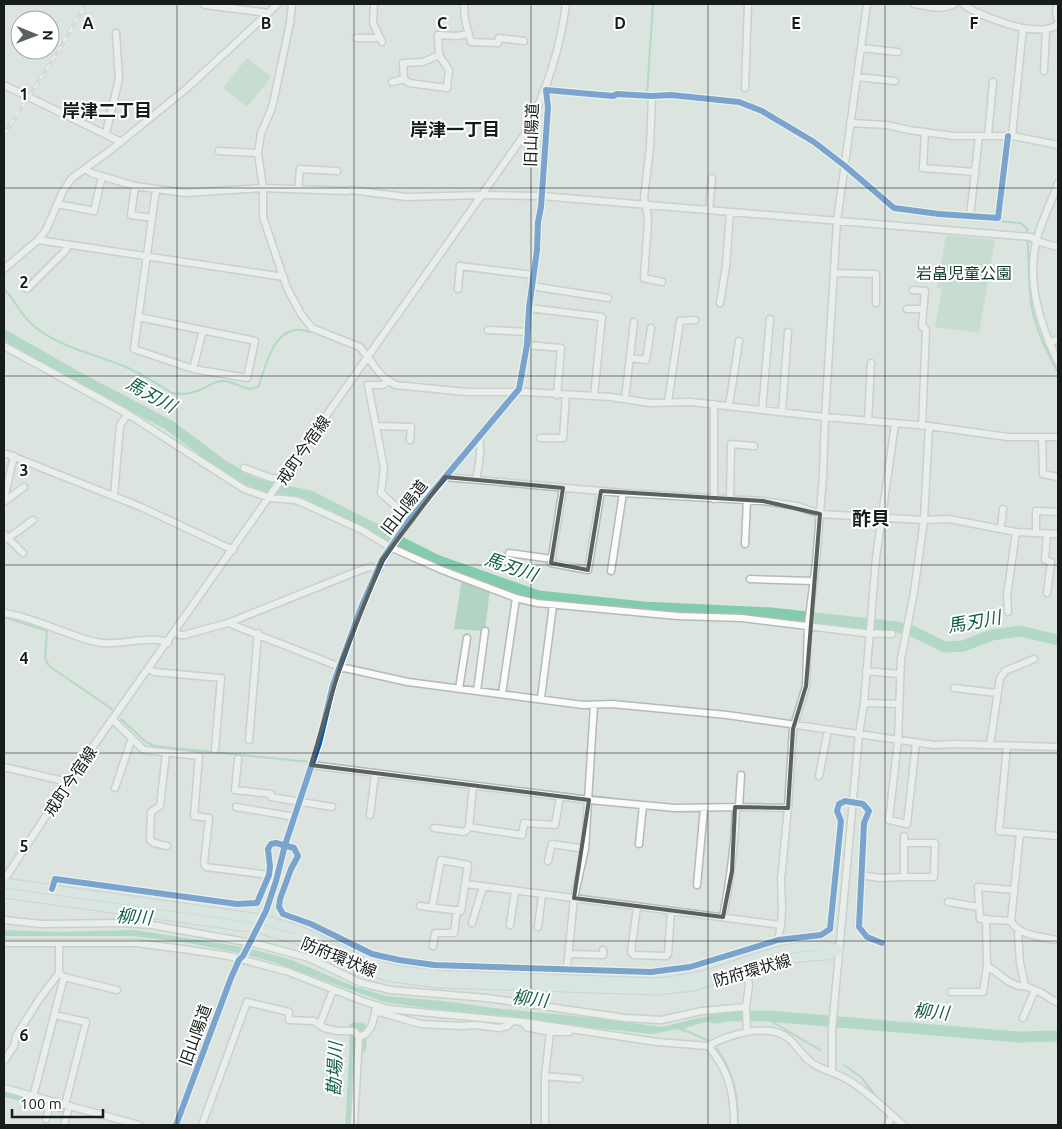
<svg xmlns="http://www.w3.org/2000/svg" width="1062" height="1129" viewBox="0 0 1062 1129" font-family="Ubuntu,'Noto Sans JP',sans-serif">
<rect width="100%" height="100%" fill="#dbe4df"/>
<path fill="#b1d4c3" d="M247,58l24,19 -24,30 -24,-19z
M946,235l49,5 -16,93 -44,-6 7,-38 -5,-1z
M462,578l28,11 -5,42 -31,-2z"/>
<path fill="#83cbad" d="M4,930l53,2 76,-2 74,11 40,7 42,11 67,28 30,9 57,5 59,8 94,9 66,9 36,-9 20,-3 10,1 -40,11 -5,5 -5,-3 -26,5 -179,-19 -89,-13 -105,-38 -35,-10 -55,-11 -58,-7h-127z"/>
<g fill="none" stroke-linecap="round" stroke-linejoin="round">
<path stroke="#83cbad" stroke-width="2" d="M648,93h-1l6,-89
M742,100l6,1 15,8
M893,210l46,7 48,3
M997,221l24,2 6,6c2,25 1,50 4,74 4,25 15,48 27,69
M4,289c14,14 18,30 35,41 26,19 60,25 89,38 15,7 30,16 44,25 10,2 22,0 32,-5 6,-3 11,-7 18,-7 10,0 18,6 27,8l9,-2c8,-19 13,-53 37,-57 4,-1 11,1 15,2
M4,617l43,14 -2,27 4,8 63,43
M121,719l25,23 8,4 157,16
M316,762l84,11
M521,788l65,8
M591,796l25,3
M767,1016l4,5 49,29
M684,1030l23,10
M717,1049c18,26 21,46 21,76
M844,1065l17,12 17,22"/>
<path stroke="#83cbad" stroke-width="11" d="M4,335l68,39 97,51 52,39 30,18 12,4 47,10 126,64 102,36 106,11 127,6 126,14 15,4 33,16 18,-1 29,-11 28,-4 38,9
M714,1018l14,-2h39l252,21 39,-1
M4,1091l57,16
M351,1125l4,-81 -1,-16h7v19"/>
<defs>
<path id="minor" d="M205,4v1l64,8
M292,4l-2,19 -16,76 -3,11 -10,23 -3,20 5,35v29l24,71 14,26 11,14 48,19 22,29 13,9 71,7h61l84,5 39,6 41,-1 134,15 104,9 79,11h50
M374,4l-1,19 9,19
M464,4l1,16 6,22 27,1 1,-5 25,3
M914,4c14,2 27,7 40,0
M963,4c16,13 79,36 95,20
M1057,4l-1,10 2,6
M356,38h19l4,-1
M861,48l37,4
M439,55l-16,7 -20,1 1,16 5,4 38,5 2,-18 -10,-15 -1,-20 18,1 13,-2
M1044,71l2,-42
M857,77l38,4
M392,82l12,-3
M4,85l117,57
M745,88l3,-84
M652,96l-2,51 -6,51 3,13 1,10 -4,57 18,4
M850,123l37,2 22,5 44,6h59l46,9
M925,132l-2,36 52,4
M106,133l13,-54 -3,-46
M988,136l5,-54
M1012,136l11,-108
M219,151l39,2
M86,169l5,4 44,13 50,7 78,-5 83,3 5,-1 55,7 77,-2 58,1 490,41 5,4 22,6
M1058,183c-6,18 -18,41 -22,59 -9,42 4,82 22,120
M135,186l-4,29 21,3
M298,189l2,-20 37,2
M57,204l37,7 8,-35
M709,210l3,-32
M970,216l9,-80
M38,240l246,37
M4,269l34,-29 8,-10 17,-39 9,-13 40,-29 74,-60 92,-85
M834,273l42,1v29
M531,286l77,12
M27,289l39,-39 1,-5
M458,289l2,-23 73,9
M913,290l12,1 -3,35 4,3 -4,97
M720,303l6,-37 4,-54
M529,308l73,9 -8,79
M907,309h16
M139,317l116,24 -8,37 -54,-9 -59,-20 22,-160
M488,330l40,2
M1049,343l9,-4
M527,345l34,3 -4,47
M4,346l124,68 116,75 26,9 25,2 8,3 59,27 28,17 52,23 74,28 21,5 141,13 64,2 122,15 28,1
M630,358l16,2 5,-32
M193,369l10,-39
M388,382l-6,3h-14l16,83 -3,25 29,26
M625,399l9,-77
M668,402l12,-81 15,-1
M729,406l10,-65
M762,410l8,-91
M782,412l6,-80
M868,421l3,-58
M376,426l35,1 -1,13
M1042,437l1,37 15,3
M540,438h23l3,-43
M4,453l137,54 92,43
M244,468l27,10 11,1
M445,477l178,16 140,8 34,5 23,8 104,6 25,-1 67,13 42,2
M476,479c3,-13 6,-28 3,-41
M563,488l-12,75 37,7 13,-79
M114,496l6,-71 8,-11
M7,499l-2,-4 9,-39
M714,499v-95
M730,499l1,-55 23,2
M5,501l19,-14
M1001,528l2,-19
M1036,533v-22l22,1
M4,534l19,19
M7,539l26,-19
M745,544l2,-44
M509,553l43,6
M611,571l12,-78
M750,579l63,2
M1047,593l4,-31 -6,-2 2,-27
M1008,612l-1,-16 9,-64
M4,613c20,3 39,11 58,18 14,5 27,11 41,12 17,2 52,-8 65,0
M228,623l112,44 68,15 175,23 29,-1 115,11 207,30 21,-1 103,3
M175,632l4,3h5l44,-12 130,-52 12,-4 9,2
M149,669l5,3 67,6 -6,71
M866,671l33,3
M954,688l43,5
M459,689l8,-51
M477,691l8,-60
M502,694l14,-96
M541,698l12,-93
M864,703l35,1
M113,720l31,30 55,6 -5,60 15,2 -5,45 2,4 63,8
M249,740l9,-107
M916,743l-9,81 -18,-4 9,-80 3,-81 13,-67 10,-72 5,-94
M990,745l10,-67 5,-7 29,-12
M1007,746l-8,85 59,5
M166,753l-6,53 -9,6 -1,28 4,3 13,3
M238,759l-3,31 36,4v3l61,10
M311,765l278,35 86,8 64,-1 49,1
M4,767l64,15
M819,776l9,-46
M115,788l17,-50
M236,807l59,10
M739,807l2,-32
M370,815l5,-41
M469,827l53,8 2,-12 31,2 5,-28
M434,828l31,4 4,-5 4,-41
M639,844l4,-39
M548,861l4,-17 33,5
M862,875l17,3 25,-1v-41
M904,877h30l1,-34h-31
M4,880l64,-98 456,-647c22,-42 36,-84 42,-131
M466,884l315,41
M697,885l7,-77
M52,889l3,-10 182,25 20,-1 12,-28 1,-9 -2,-17 3,-5 5,-1 18,5 4,8 -7,13 -11,30 -1,8 4,7 28,10 61,30 27,6 35,5 217,7 39,-5 88,-27 43,-5 9,-6 11,-108 -4,-10 2,-7 6,-3 18,3 6,7 -5,12 -5,104 8,10 15,6
M1013,890l-35,-3 2,32 31,2c7,15 33,16 47,19
M948,902l31,5
M420,906l41,5 7,-46 -27,-5 -9,47
M637,907l-6,45 3,3 32,1 2,-2 3,-43
M723,917c7,-37 12,-72 13,-110
M986,919l1,47c11,6 26,23 38,20
M4,920l37,4 83,-1 28,2 105,19 52,14 52,25 30,7 96,8 138,20 36,2 41,-9 44,-4
M1011,921l9,-88
M472,923l11,-36
M510,925l5,-34
M538,927l4,-32
M1020,930l-2,4 2,29 5,23 15,6 18,11
M778,940l3,-15 1,-17 -1,-28 7,-72 5,-79 13,-43 2,-61 8,-62 7,-87 2,-59 12,-196 30,-217
M4,943h132l54,7 39,6 60,16 74,29 25,8 136,13 133,20 51,4c21,24 26,47 26,79
M59,943v30l5,4 53,13
M433,946l2,-13h19l3,-23
M569,954l34,1v-5
M567,968l7,-70 11,-49 9,-144
M951,992h32l4,-26
M375,1011l46,13 41,2 14,-1 23,3 9,-2 4,-5
M55,1015l31,7 -21,83
M1023,1018l12,-28
M524,1023l2,4 24,5h19l2,-2
M320,1024l13,-34
M747,1032l-1,-25 3,-22 -1,-5
M359,1037c13,-3 15,-18 17,-29
M708,1046c19,-11 61,-24 80,-8 10,8 15,20 27,27 11,6 24,9 35,16 19,12 36,29 53,44
M4,1061l10,-15 2,-10 24,-38 19,-25
M832,1072v-43l27,-295 5,-31 12,-145 19,-134
M545,1076l34,3
M4,1088l135,37
M33,1097l31,-120
M46,1119l5,-18
M64,1125l5,-19
M176,1125l55,-147 8,-18 4,-4 23,-45 10,-30 9,-36 34,-102 14,-58 28,-77 21,-48 28,-41 109,-130 8,-44 2,-37 8,-58 1,-28 3,-15 7,-100 -2,-17 67,6 4,-2 35,2 19,-1 68,7 23,9 52,31 31,24 49,42 45,6 59,4 10,-82
M202,1125l45,-123 42,10v8l25,1 10,7 13,3h17l5,6 -5,88
M545,1125v-49l5,-44
M887,1125l5,-9"/>
<path id="major" d="M4,883l257,36 34,10 82,36 23,6 38,4 218,8c20,-2 38,-5 57,-10 37,-11 89,-37 126,-23
M4,893l253,35 42,12 51,23 36,13 52,7 219,7 36,-4 80,-25 35,-5 19,-1 12,-5"/>
</defs>
<use href="#minor" stroke="#b3bbb7" stroke-width="9"/>
<use href="#major" stroke="#bbbfbd" stroke-width="11"/>
<use href="#minor" stroke="#fafbfa" stroke-width="6"/>
<use href="#major" stroke="#d8e7e2" stroke-width="9"/>
<defs>
<path id="rail" d="M4,134l55,-84 27,-46"/>
</defs>
<use href="#rail" stroke="#ced1d0" stroke-width="4"/>
<use href="#rail" stroke="#fff" stroke-width="2" stroke-dasharray="5.5" stroke-linecap="butt"/>
<defs>
<path id="cycleway" d="M52,889l3,-10 182,25 20,-1 12,-28 1,-9 -2,-17 3,-5 5,-1 18,5 4,8 -7,13 -11,30 -1,8 4,7 28,10 61,30 27,6 35,5 217,7 39,-5 88,-27 43,-5 9,-6 11,-108 -4,-10 2,-7 6,-3 18,3 6,7 -5,12 -5,104 8,10 15,6
M176,1125l55,-147 8,-18 4,-4 23,-45 10,-30 9,-36 34,-102 14,-58 28,-77 21,-48 28,-41 109,-130 8,-44 2,-37 8,-58 1,-28 3,-15 7,-100 -2,-17 67,6 4,-2 35,2 19,-1 68,7 23,9 52,31 31,24 49,42 45,6 59,4 10,-82"/>
</defs>
<use href="#cycleway" stroke="#fff" stroke-width="9"/>
<use href="#cycleway" stroke="#0057b8" stroke-width="6"/>
</g>
<path d="M0 0H1062V1129H0ZM445,477l118,11 -12,75 37,7 13,-79 162,10 57,13 -14,172 -13,43 -5,79 -53,-1 -3,64 -9,46 -149,-19 15,-98 -278,-35 31,-105 40,-100z" fill="#dbe4df" fill-opacity=".55" fill-rule="evenodd"/>
<path fill="none" stroke="#5b625e" stroke-width="4" stroke-linejoin="round" d="M445,477l118,11 -12,75 37,7 13,-79 162,10 57,13 -14,172 -13,43 -5,79 -53,-1 -3,64 -9,46 -149,-19 15,-98 -278,-35 31,-105 40,-100z"/>
<path fill="none" stroke="#161c19" stroke-width="1" stroke-opacity="0.55" d="M177,4v1121M354,4v1121M531,4v1121M708,4v1121M885,4v1121M4,188h1054M4,376h1054M4,565h1054M4,753h1054M4,941h1054"/>
<g text-anchor="middle" stroke-width="4" stroke-linejoin="round" paint-order="stroke">
<g font-size="16" fill="#161c19" stroke="#fff">
<text transform="translate(531 135) rotate(-88)" y="6">旧山陽道</text>
<text transform="translate(303 450) rotate(-55)" y="6">戒町今宿線</text>
<text transform="translate(404 507) rotate(-52)" y="6">旧山陽道</text>
<text transform="translate(70 781) rotate(-56)" y="6">戒町今宿線</text>
<text transform="translate(339 957) rotate(22)" y="6">防府環状線</text>
<text transform="translate(752 970) rotate(-16)" y="6">防府環状線</text>
<text transform="translate(195 1035) rotate(-70)" y="6">旧山陽道</text>
</g>
<g font-size="16" fill="#123d2d" stroke="#fff">
<text x="964" y="279">岩畠児童公園</text>
</g>
<g font-size="18" font-weight="bold" fill="#161c19" stroke="#fff">
<text x="107" y="117">岸津二丁目</text>
<text x="455" y="136">岸津一丁目</text>
</g>
<g font-size="18" font-style="italic" fill="#136045" stroke="#fff">
<text transform="translate(151 395) rotate(29)" y="6">馬刃川</text>
<text transform="translate(511 567) rotate(19)" y="6">馬刃川</text>
<text transform="translate(974 622) rotate(-10)" y="6">馬刃川</text>
<text transform="translate(134 917) rotate(4)" y="6">柳川</text>
<text transform="translate(530 999) rotate(7)" y="6">柳川</text>
<text transform="translate(931 1012) rotate(5)" y="6">柳川</text>
<text transform="translate(335 1069) rotate(-88)" y="6">勘場川</text>
</g>
<g font-size="19" font-weight="bold" fill="#161c19" stroke="#fff">
<text x="871" y="525">酢貝</text>
</g>
</g>
<g font-size="16" text-anchor="middle" font-weight="bold" fill="#161c19" stroke="#fff" stroke-width="4" stroke-linejoin="round" paint-order="stroke">
<text x="88" y="29">A</text>
<text x="266" y="29">B</text>
<text x="442" y="29">C</text>
<text x="620" y="29">D</text>
<text x="796" y="29">E</text>
<text x="974" y="29">F</text>
<text x="24" y="100">1</text>
<text x="24" y="288">2</text>
<text x="24" y="476">3</text>
<text x="24" y="664">4</text>
<text x="24" y="852">5</text>
<text x="24" y="1041">6</text>
</g>
<rect width="1062" height="1129" fill="none" stroke="#161c19" stroke-width="10"/>
<g transform="translate(35 35) rotate(91)"><circle r="24" fill="#ffffff" stroke="#a2a4a3"/>
<path d="M0-4L9 19L0 12L-9 19Z" fill="#5b625e"/>
<text y="-8" font-size="14" font-weight="bold" text-anchor="middle" fill="#161c19">N</text>
</g>
<path d="M12 1109v8h91v-8" fill="none" stroke="#161c19" stroke-width="2.5"/>
<text x="20" y="1109" font-size="15" fill="#161c19" stroke="#ffffff" stroke-width="4" paint-order="stroke">100 m</text>
</svg>
